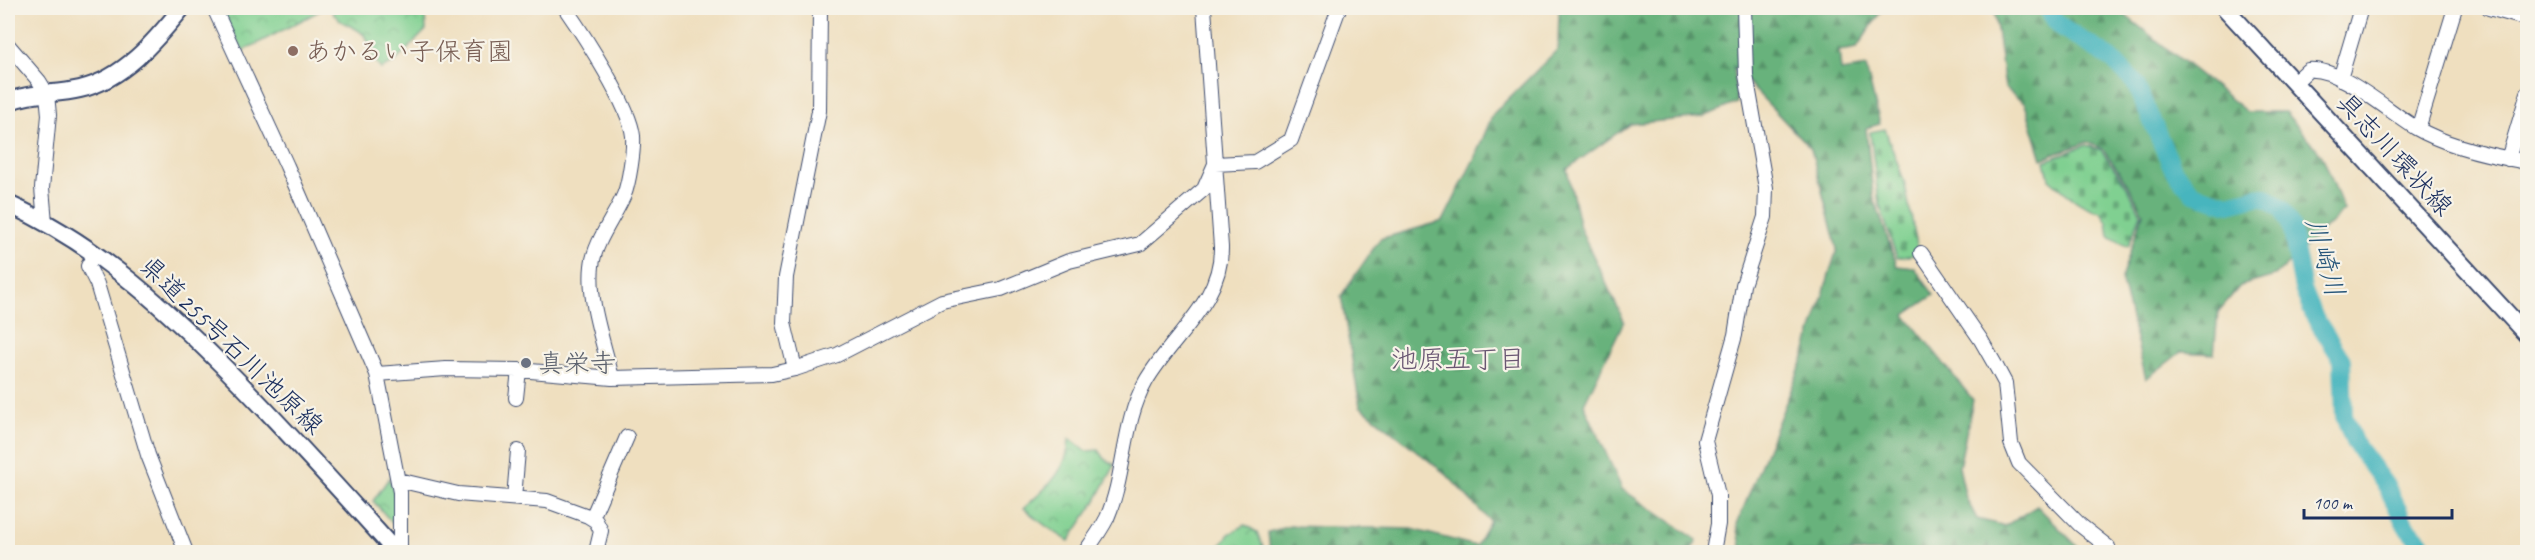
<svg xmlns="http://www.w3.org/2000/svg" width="2535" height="560" viewBox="0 0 2535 560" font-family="Caveat,'Klee One',sans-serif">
<defs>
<pattern id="forest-firs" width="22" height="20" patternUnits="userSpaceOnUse" patternTransform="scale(1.5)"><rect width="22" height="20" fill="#68b27b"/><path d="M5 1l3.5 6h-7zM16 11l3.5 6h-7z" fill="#559168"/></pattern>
<pattern id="cemetery-stones" width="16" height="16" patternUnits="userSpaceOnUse" patternTransform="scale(1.5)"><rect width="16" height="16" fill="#80d091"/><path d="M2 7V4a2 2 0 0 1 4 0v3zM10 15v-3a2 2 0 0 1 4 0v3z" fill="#68a97a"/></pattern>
<pattern id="park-crowns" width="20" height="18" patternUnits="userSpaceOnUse" patternTransform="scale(1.5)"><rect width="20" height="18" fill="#80d091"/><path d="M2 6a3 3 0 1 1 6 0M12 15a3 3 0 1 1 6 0" fill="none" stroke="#68a97a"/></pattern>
</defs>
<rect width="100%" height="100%" fill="#f7f3e8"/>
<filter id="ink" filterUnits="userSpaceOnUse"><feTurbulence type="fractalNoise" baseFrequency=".0167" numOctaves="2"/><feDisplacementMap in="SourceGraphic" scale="12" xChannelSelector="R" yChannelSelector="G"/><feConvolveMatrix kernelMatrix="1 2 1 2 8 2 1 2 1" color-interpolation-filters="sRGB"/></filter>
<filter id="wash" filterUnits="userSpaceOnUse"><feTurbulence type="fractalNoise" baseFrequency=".008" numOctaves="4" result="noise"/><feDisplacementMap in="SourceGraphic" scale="24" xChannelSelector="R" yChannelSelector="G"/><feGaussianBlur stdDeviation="1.35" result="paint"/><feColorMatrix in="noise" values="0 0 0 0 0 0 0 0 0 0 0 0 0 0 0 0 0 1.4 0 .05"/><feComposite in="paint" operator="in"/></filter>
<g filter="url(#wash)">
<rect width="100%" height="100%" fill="#efdfbf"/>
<path fill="url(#forest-firs)" stroke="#42706c" stroke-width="1.5" d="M1559,8h324l-26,40 -18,3 2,20 25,-4 14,57 -14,4 7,67 24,71 18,2 19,27 -29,20 68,85 -14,67 7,31 11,21 28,7 32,-20 46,46h-341l-5,-28 66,-164 34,-111 -26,-100 -78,-82 4,36 -34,14 -73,7 -63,45 13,59 44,93 -40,83 38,85 75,51 -7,12h-420l-2,-20 22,-6 122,3 64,17 14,-25 -43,-46 -87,-69 -19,-110 39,-57 63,-18 31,-62 19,-45 65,-65z
M1994,8h122l131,104h38l37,43 22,55 -69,66 -35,10 -22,26 -4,42 -33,-2 -35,27 -25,-100 22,-66 -14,-27 -26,-37 -16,-7 -45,17 -17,-55 -20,-16z"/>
<path fill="url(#cemetery-stones)" stroke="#4e8078" stroke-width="1.5" d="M1885,129l19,52 15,73 -22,4 -18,-55 -9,-71z
M2086,145l15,5 27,38 13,26 -13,33 -19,-11 -2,-14 -6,-11c-20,-2 -37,-20 -52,-32l-4,-18z"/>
<path fill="url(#park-crowns)" stroke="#4e8078" stroke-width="1.5" d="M220,8h105l-82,43z
M330,8h90l5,8 1,14 -32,33 -13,6c-10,-9 -9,-26 -17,-34 -13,-13 -23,-7 -34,-27z
M1069,438l17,13 13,-1 6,9 10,6 -20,37 -26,39c-17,-10 -31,-20 -45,-33 22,-20 45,-38 45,-70z
M389,478l6,17v31l-22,-25z
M1245,525l12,7 8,20h-49l13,-18z"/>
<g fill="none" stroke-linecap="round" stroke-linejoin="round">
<path stroke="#46b5be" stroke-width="18" d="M2047,8l9,14 8,7 47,29 24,25 38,86 20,24 36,11 27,-7h10l16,12 9,17 12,63 11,27 28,44 2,56 10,26 33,45 19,39 23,26"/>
</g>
</g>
<g filter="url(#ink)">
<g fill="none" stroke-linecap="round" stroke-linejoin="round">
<defs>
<path id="minor" d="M214,8l73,158 90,208 23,118v60
M565,8c18,26 65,98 68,128 1,14 -4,47 -9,59 -9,21 -30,48 -32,71 -4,36 12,77 20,112
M2489,8l39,11
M8,45l31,36 8,13 2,21 -7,73 3,34
M2340,79l21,-71
M2295,82l13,-12c32,-3 81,42 108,58 31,18 71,27 106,33l6,4
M2418,129l37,-121
M2508,159l20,-66
M1215,164l40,-2 36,-22 48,-132
M95,253l-7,13 9,18 51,171 38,97
M1921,253l60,87 16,28 8,15 6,60 8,20 61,62 28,22 1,5
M795,369l-11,-46 2,-46 33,-166 1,-103
M377,374l69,-5 73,1 93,8 160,-4 23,-5 42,-14 105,-54 59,-12 68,-28 71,-17 64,-55 11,-25
M516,398l3,-28
M398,480l60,14 89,7 41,15 8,5 5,10 -5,21
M514,498l4,-47
M592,518l35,-81
M1085,552c8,-11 16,-22 22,-34 19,-44 15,-95 39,-137 26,-45 76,-79 75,-134l-17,-239
M1713,552l5,-28v-29l-13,-54 30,-106 8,-50 22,-68 1,-29 -20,-113 -2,-67"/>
<path id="major" d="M2225,8l303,328
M8,102c22,-10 47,-7 72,-13 44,-10 75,-48 102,-81
M8,204c83,37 150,97 214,161 60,60 117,124 174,187"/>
</defs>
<use href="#minor" stroke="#3b496d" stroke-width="16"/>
<use href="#major" stroke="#3b496d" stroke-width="20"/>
<use href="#minor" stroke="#fff" stroke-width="14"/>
<use href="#major" stroke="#fff" stroke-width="16"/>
</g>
</g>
<circle fill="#8d6e63" stroke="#f7f3e8" stroke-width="2" cx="293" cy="51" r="6"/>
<circle fill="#6b7280" stroke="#f7f3e8" stroke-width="2" cx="526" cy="363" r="6"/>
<g text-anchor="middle" stroke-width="4.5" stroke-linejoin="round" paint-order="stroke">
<g font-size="26" fill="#785e54" stroke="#f7f3e8" text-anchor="start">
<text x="305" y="60">あかるい子保育園</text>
</g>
<g font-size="26" fill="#1b2f5e" stroke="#f7f3e8">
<text transform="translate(2395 154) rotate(47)" y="9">具志川環状線</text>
<text transform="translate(232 345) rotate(44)" y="9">県道255号石川池原線</text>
</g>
<g font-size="26" fill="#5b616d" stroke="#f7f3e8" text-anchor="start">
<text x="538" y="372">真栄寺</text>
</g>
<g font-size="27" font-style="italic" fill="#28577b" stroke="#f7f3e8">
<text transform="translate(2325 257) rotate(74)" y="9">川崎川</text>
</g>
<g font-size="27" fill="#6a5773" stroke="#f7f3e8">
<text x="1458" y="368">池原五丁目</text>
</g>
</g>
<rect width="2535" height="560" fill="none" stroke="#f7f3e8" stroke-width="30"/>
<path d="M2304 509v9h148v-9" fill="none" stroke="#1b2f5e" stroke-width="3"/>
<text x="2313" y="509" font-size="18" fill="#1b2f5e" stroke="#f7f3e8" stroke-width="4.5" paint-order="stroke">100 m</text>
</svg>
